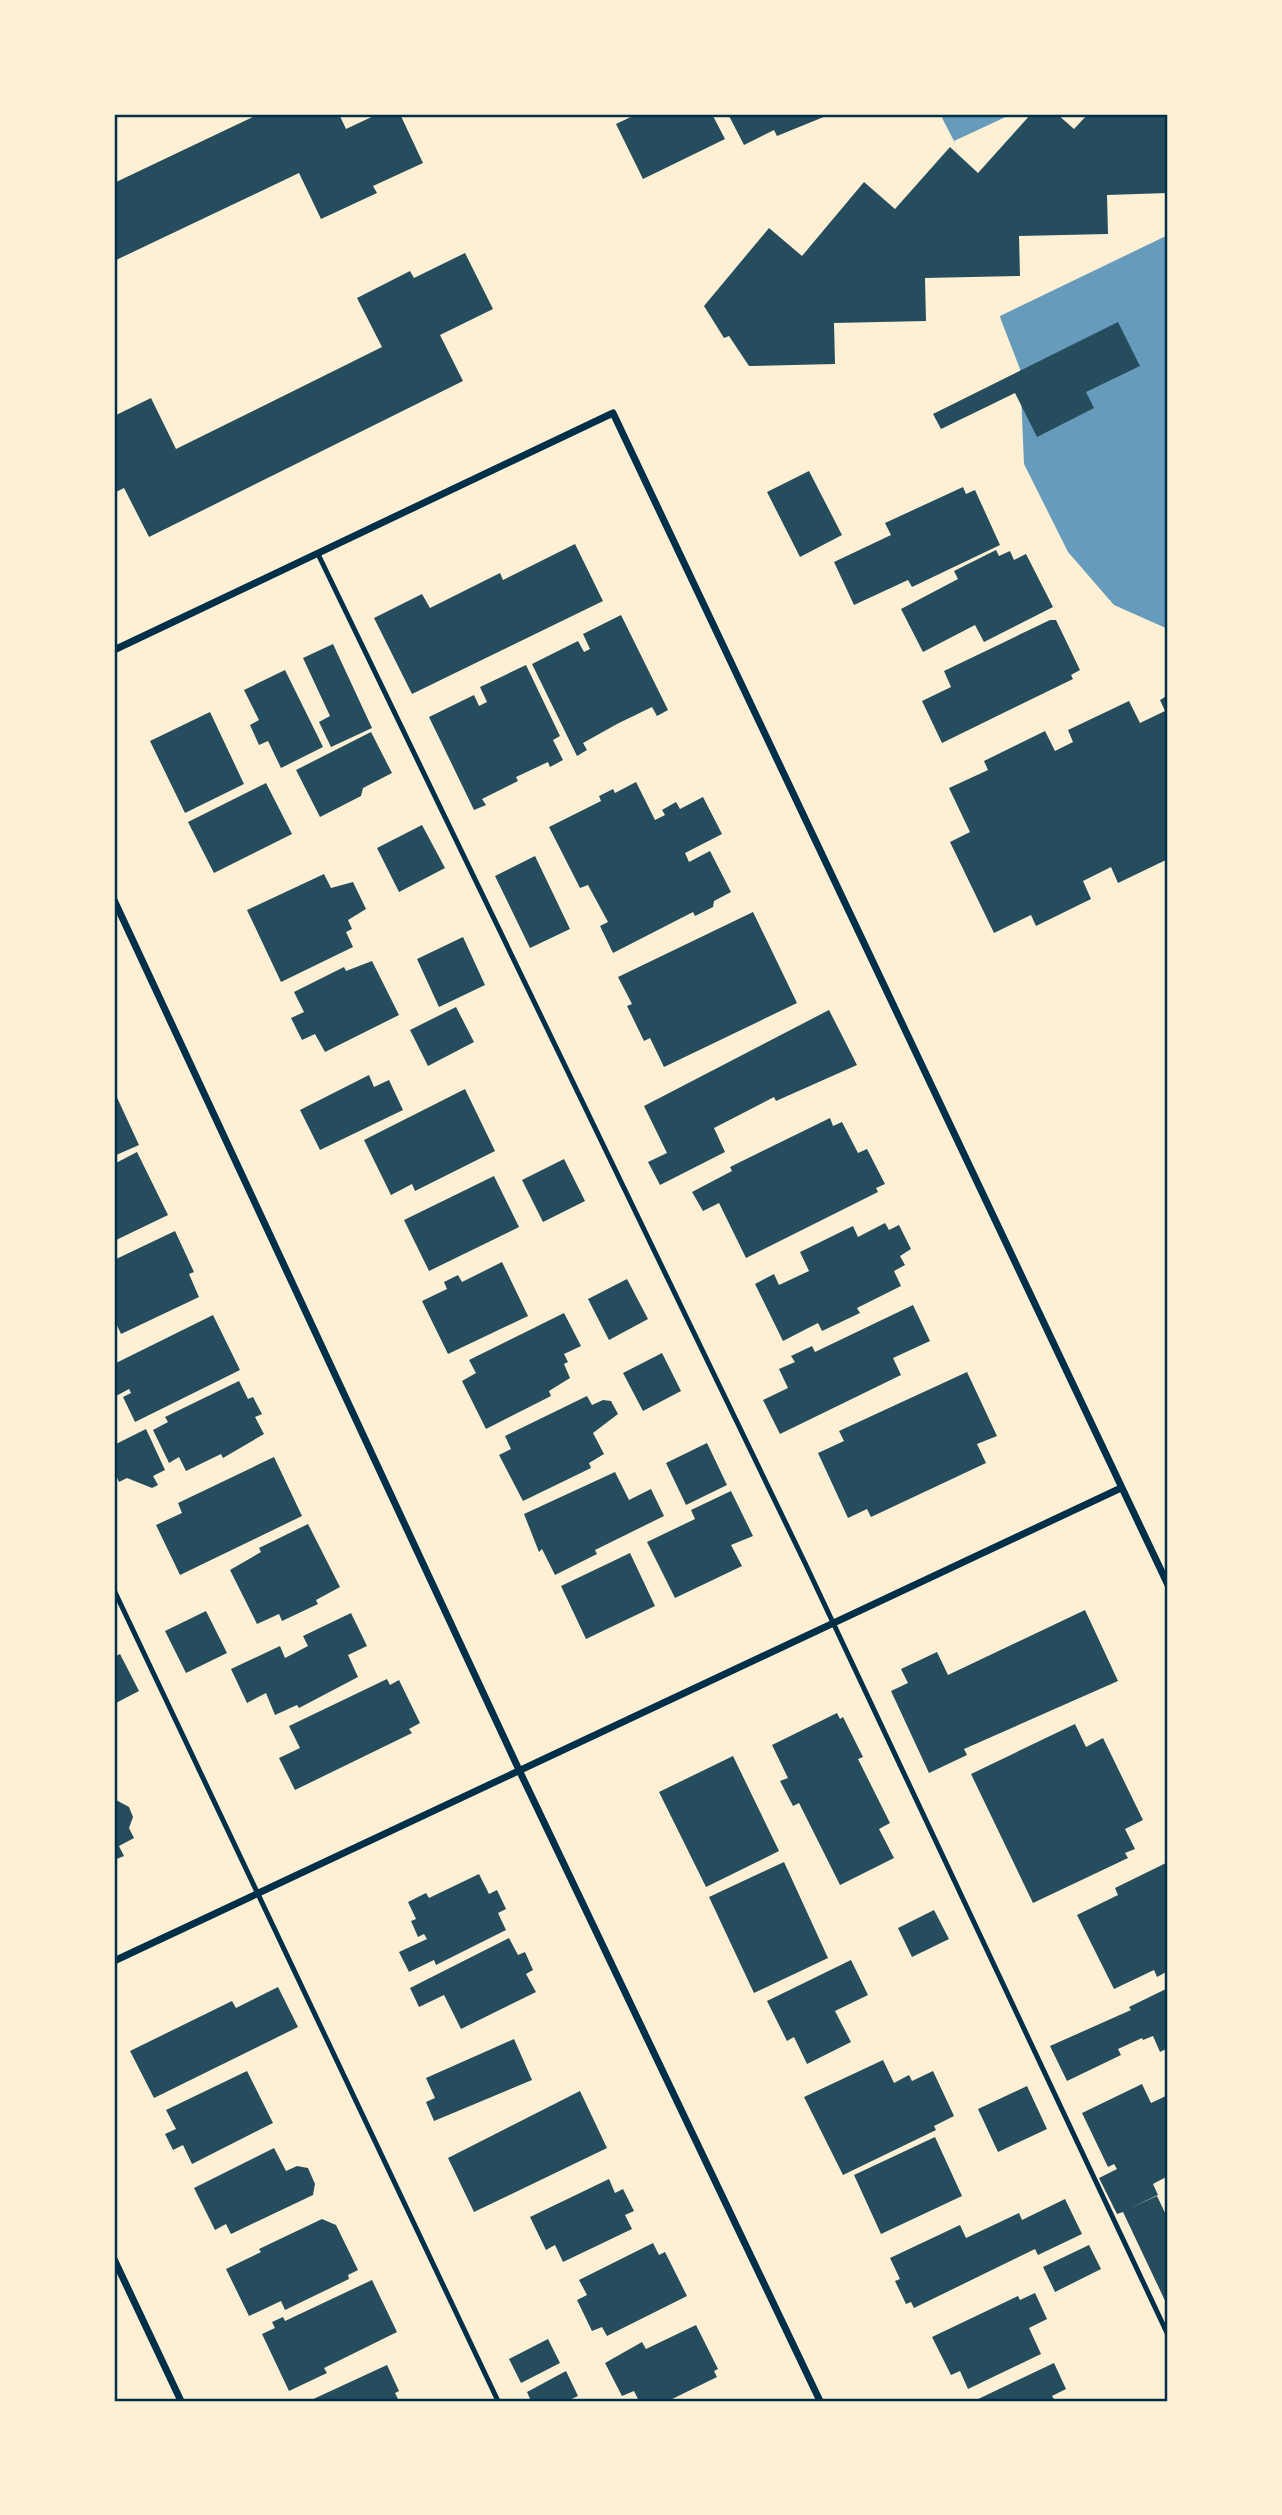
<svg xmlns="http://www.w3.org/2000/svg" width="1282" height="2515" viewBox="0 0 1282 2515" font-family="Arial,sans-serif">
<rect width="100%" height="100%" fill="#fdf0d5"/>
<path fill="#669bbc" d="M940,114h228v515l-54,-24 -46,-53 -44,-88 -4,-95 -19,-49 -47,-179z"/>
<path fill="#fdf0d5" d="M1012,114h156v121l-170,82 -44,-176z"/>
<path fill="#264d5e" d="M259,114h80l7,15 32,-15h22l23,49 -50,23 4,7 -56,26 -22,-46 -185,88v-78z
M637,114h75l13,25 -82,40 -27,-55z
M728,114h103l-54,22 -3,-6 -30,15z
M1031,114h26l17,15 14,-15h80v79l-61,2 1,39 -89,2 1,40 -95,2 1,43 -92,2 1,41 -86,2 -20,-30 -5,2 -20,-32 65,-78 33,28 62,-74 31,27 55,-62 28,26z
M465,253l28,56 -53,26 23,46 -314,156 -25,-49 -10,5v-77l37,-18 25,51 206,-102 -25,-49 53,-27 4,7z
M1118,322l22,44 -54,26 8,16 -57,29 -22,-44 -74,36 -8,-15z
M809,471l33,64 -42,22 -33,-65z
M963,487l3,7 9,-4 25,55 -88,42 -4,-7 -54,25 -20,-43 57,-27 -6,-12z
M575,544l28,57 -191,93 -38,-76 48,-24 8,14 70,-35 3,7z
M996,550l3,6 11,-5 4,9 12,-6 27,53 -69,35 -9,-17 -52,27 -22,-43 57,-30 -4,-8z
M621,615l47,95 -11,6 -5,-9 -35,17 -34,19 4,7 -10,6 -45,-92 46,-23 6,11 6,-3 -7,-15z
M1050,620h6l24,50 -9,5 2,4 -131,64 -20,-42 29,-14 -7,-16z
M333,644l39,84 -41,19 -12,-25 11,-6 -27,-58z
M526,665l34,71 -7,4 10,20 -13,7 -2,-5 -32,15 2,4 -36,18 4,6 -12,5 -45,-93 45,-22 5,11 8,-4 -7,-15z
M285,670l38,77 -42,21 -13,-27 -9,4 -9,-20 9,-5 -15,-30z
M1168,695v164l-50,24 -7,-16 -28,14 8,18 -55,27 -5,-11 -37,18 -44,-91 20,-10 -21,-44 39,-18 -4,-9 61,-30 10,20 18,-9 -5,-12 61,-29 11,22 25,-12 -5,-11z
M210,712l34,72 -59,29 -35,-72z
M371,732l21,41 -29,15 -2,8 -41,21 -24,-47z
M636,782l19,38 10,-5 -3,-5 14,-8 4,7 23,-12 19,37 -37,19 4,9 21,-11 21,41 -17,9 -1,6 -18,9 -2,-4 -80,41 -13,-27 8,-4 -20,-37 -8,3 -31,-61 52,-26 -2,-5 14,-7 2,4z
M266,783l26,51 -78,39 -26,-51z
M422,825l23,43 -46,24 -22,-44z
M535,856l35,73 -40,19 -35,-72z
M324,874l7,14 22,-6 13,27 -18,11 4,9 -6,3 7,15 -72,35 -34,-72z
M753,912l44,91 -133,64 -14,-29 -6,3 -17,-35 5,-2 -14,-27z
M463,937l22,48 -46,22 -22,-48z
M372,961l27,54 -74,37 -10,-18 -13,6 -11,-22 13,-6 -10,-20 50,-25 2,4z
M456,1007l18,35 -46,24 -18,-36z
M829,1010l28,55 -81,36 -2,-4 -60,31 11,24 -65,33 -12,-23 19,-9 -23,-47z
M369,1075l5,12 15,-7 14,30 -83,40 -20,-40z
M465,1089l30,62 -80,40 -3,-7 -21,11 -27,-55z
M114,1091l25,54 -25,11z
M830,1118l3,8 9,-4 16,31 9,-4 18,35 -9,4 2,4 -132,66 -27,-55 -16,8 -11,-19 40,-21 -2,-4z
M137,1152l31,63 -54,26v-77z
M564,1159l21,42 -42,21 -21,-42z
M494,1176l25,51 -90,44 -25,-51z
M885,1223l4,7 10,-5 12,24 -11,7 5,9 -11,6 7,15 -44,22 3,5 -38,18 -4,-8 -35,18 -28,-57 19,-10 5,11 30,-14 -9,-19 53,-26 5,11z
M175,1231l19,41 -5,2 10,23 -78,37 -7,-15v-59z
M502,1262l26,54 -80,38 -26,-53 25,-12 -3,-7 14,-7 4,7z
M627,1279l21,40 -39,21 -21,-41z
M913,1305l17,36 -37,17 8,17 -121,59 -17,-34 25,-12 -9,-19 16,-7 -4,-6 21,-10 3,6z
M564,1313l17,33 -17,8 4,8 -4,2 6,14 -21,13 2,5 -65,33 -24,-48 14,-8 -7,-13z
M213,1315l27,55 -105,52 -12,-25 8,-4 -2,-4 -13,7 -2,-4v-28z
M662,1353l19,38 -38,20 -20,-38z
M967,1372l30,64 -20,8 9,19 -115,54 -4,-8 -19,9 -30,-65 26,-12 -5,-10z
M239,1381l9,18 5,-2 9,17 -7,3 9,17 -41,24 -2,-4 -35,17 -7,-14 -10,6 -16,-33 15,-8 -3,-5z
M587,1396l5,9 11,-5 8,1 7,13 -25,19 11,21 -15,9 2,5 -68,33 -24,-46 12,-6 -6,-13z
M146,1429l19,41 -12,6 5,9 -6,3 -25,-10 -8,4 -5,-12v-25z
M707,1443l20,42 -41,20 -20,-42z
M274,1457l28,59 -122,59 -24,-50 26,-12 -4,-10z
M615,1472l14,28 22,-11 13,27 -69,34 2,4 -42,21 -13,-26 -3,3 -15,-38z
M731,1491l22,45 -22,9 11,21 -67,32 -28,-56 48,-23 -4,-9z
M308,1524l32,63 -24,13 2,4 -36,17 -3,-7 -22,10 -27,-54 31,-18 -2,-4z
M630,1553l25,53 -69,33 -25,-53z
M1085,1610l33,71 -154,68 3,6 -38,18 -38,-82 17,-8 -7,-14 36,-17 11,23z
M206,1611l21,42 -41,20 -21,-42z
M351,1613l16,33 -19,9 10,22 -59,31 -2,-3 -22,10 -9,-22 -19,10 -16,-34 49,-23 5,12 23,-12 -5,-10z
M120,1654l19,37 -25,13v-47z
M387,1679l3,6 9,-5 21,43 -11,6 3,4 -117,57 -16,-32 21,-10 -11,-22z
M837,1713l3,6 3,-2 20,40 -5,2 32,64 -11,6 15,29 -54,27 -41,-82 -6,3 -13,-25 8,-3 -16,-33z
M1075,1724l11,23 17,-9 40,82 -18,9 10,20 -10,4 3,5 -95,45 -62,-129z
M733,1756l46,95 -73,36 -47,-95z
M116,1800l13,7 4,10 -4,11 5,10 -15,8 5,10 -10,4z
M784,1862l44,96 -74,35 -45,-96z
M1168,1862v109l-11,6 -3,-7 -40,19 -37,-74 41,-20 -3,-7z
M479,1874l10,20 8,-4 9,19 -8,4 8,17 -70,35 -2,-5 -25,12 -10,-20 28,-13 -3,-5 -6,3 -7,-16 5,-2 -8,-17 18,-9 3,5z
M934,1910l15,29 -37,18 -14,-29z
M509,1938l9,17 7,-3 8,18 -7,4 10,18 -75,37 -17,-34 -25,12 -9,-19z
M851,1960l17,35 -33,16 16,31 -44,22 -13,-27 -7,4 -20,-40z
M278,1987l20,40 -144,71 -24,-47 102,-50 4,7z
M1168,1988v60l-8,4 -7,-16 -10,4 -1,-2 -24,11 3,6 -54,26 -17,-35 81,-36 -2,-3z
M514,2039l18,41 -98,41 -8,-19 9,-4 -9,-20z
M883,2060l11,23 15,-8 3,6 21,-10 21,45 -20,10 2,4 -93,45 -39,-78z
M247,2071l26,52 -81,41 -9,-19 -10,5 -8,-16 11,-5 -10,-19z
M1142,2084l9,19 17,-8v81l-15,8 5,11 -28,13 27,-12 11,23v88l-45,-95 -6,2 -18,-36 18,-9 -3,-5 -6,3 -26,-54z
M1027,2086l20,43 -49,23 -20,-43z
M580,2091l27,57 -133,64 -26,-54z
M935,2137l27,59 -81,38 -27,-59z
M274,2148l12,23 11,-5 11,2 7,16 -2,11 -82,39 -5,-10 -11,6 -21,-42z
M609,2179l6,14 8,-4 11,22 -9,4 7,14 -69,33 -8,-17 -9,5 -16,-33z
M1065,2199l17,35 -44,21 -3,-6 -121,59 -3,-6 -5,2 -11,-23 5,-2 -10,-21 70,-33 6,13 53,-25 3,7z
M322,2219l14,6 22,45 -10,5 1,4 -64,31 -4,-9 -32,15 -23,-47 35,-17 -2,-3z
M653,2243l6,12 6,-3 22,44 -80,40 -5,-9 -10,4 -15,-31 10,-5 -8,-15z
M1089,2245l12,24 -46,23 -12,-25z
M372,2280l25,52 -73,36 3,5 -38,18 -27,-57 13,-6 -3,-6 11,-5 2,4z
M1035,2293l12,26 -18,9 12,26 -73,35 -8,-18 -9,4 -19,-38 86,-41 2,4z
M696,2325l22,44 -4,2 3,6 -49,24h-29l-5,-10 -12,5 -17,-33 37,-21 4,7z
M548,2339l12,24 -39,20 -12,-24z
M1054,2363l12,26 -14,7 3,5h-81z
M387,2365l12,26 -4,2 4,8h-90z
M566,2371l12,25 -11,5h-36l-4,-9z"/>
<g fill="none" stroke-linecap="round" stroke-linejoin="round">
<path stroke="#003049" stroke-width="5" d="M318,554l487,1009 363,772
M114,1590l384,811"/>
<path stroke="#003049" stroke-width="7" d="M114,650l499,-237 555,1172
M114,900l406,872 300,629
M114,1961l1007,-473
M114,2259l67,142"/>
</g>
<rect width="1282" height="2515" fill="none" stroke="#fdf0d5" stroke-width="231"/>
<rect x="116" y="116" width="1050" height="2284" fill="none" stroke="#003049" stroke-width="2.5"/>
</svg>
